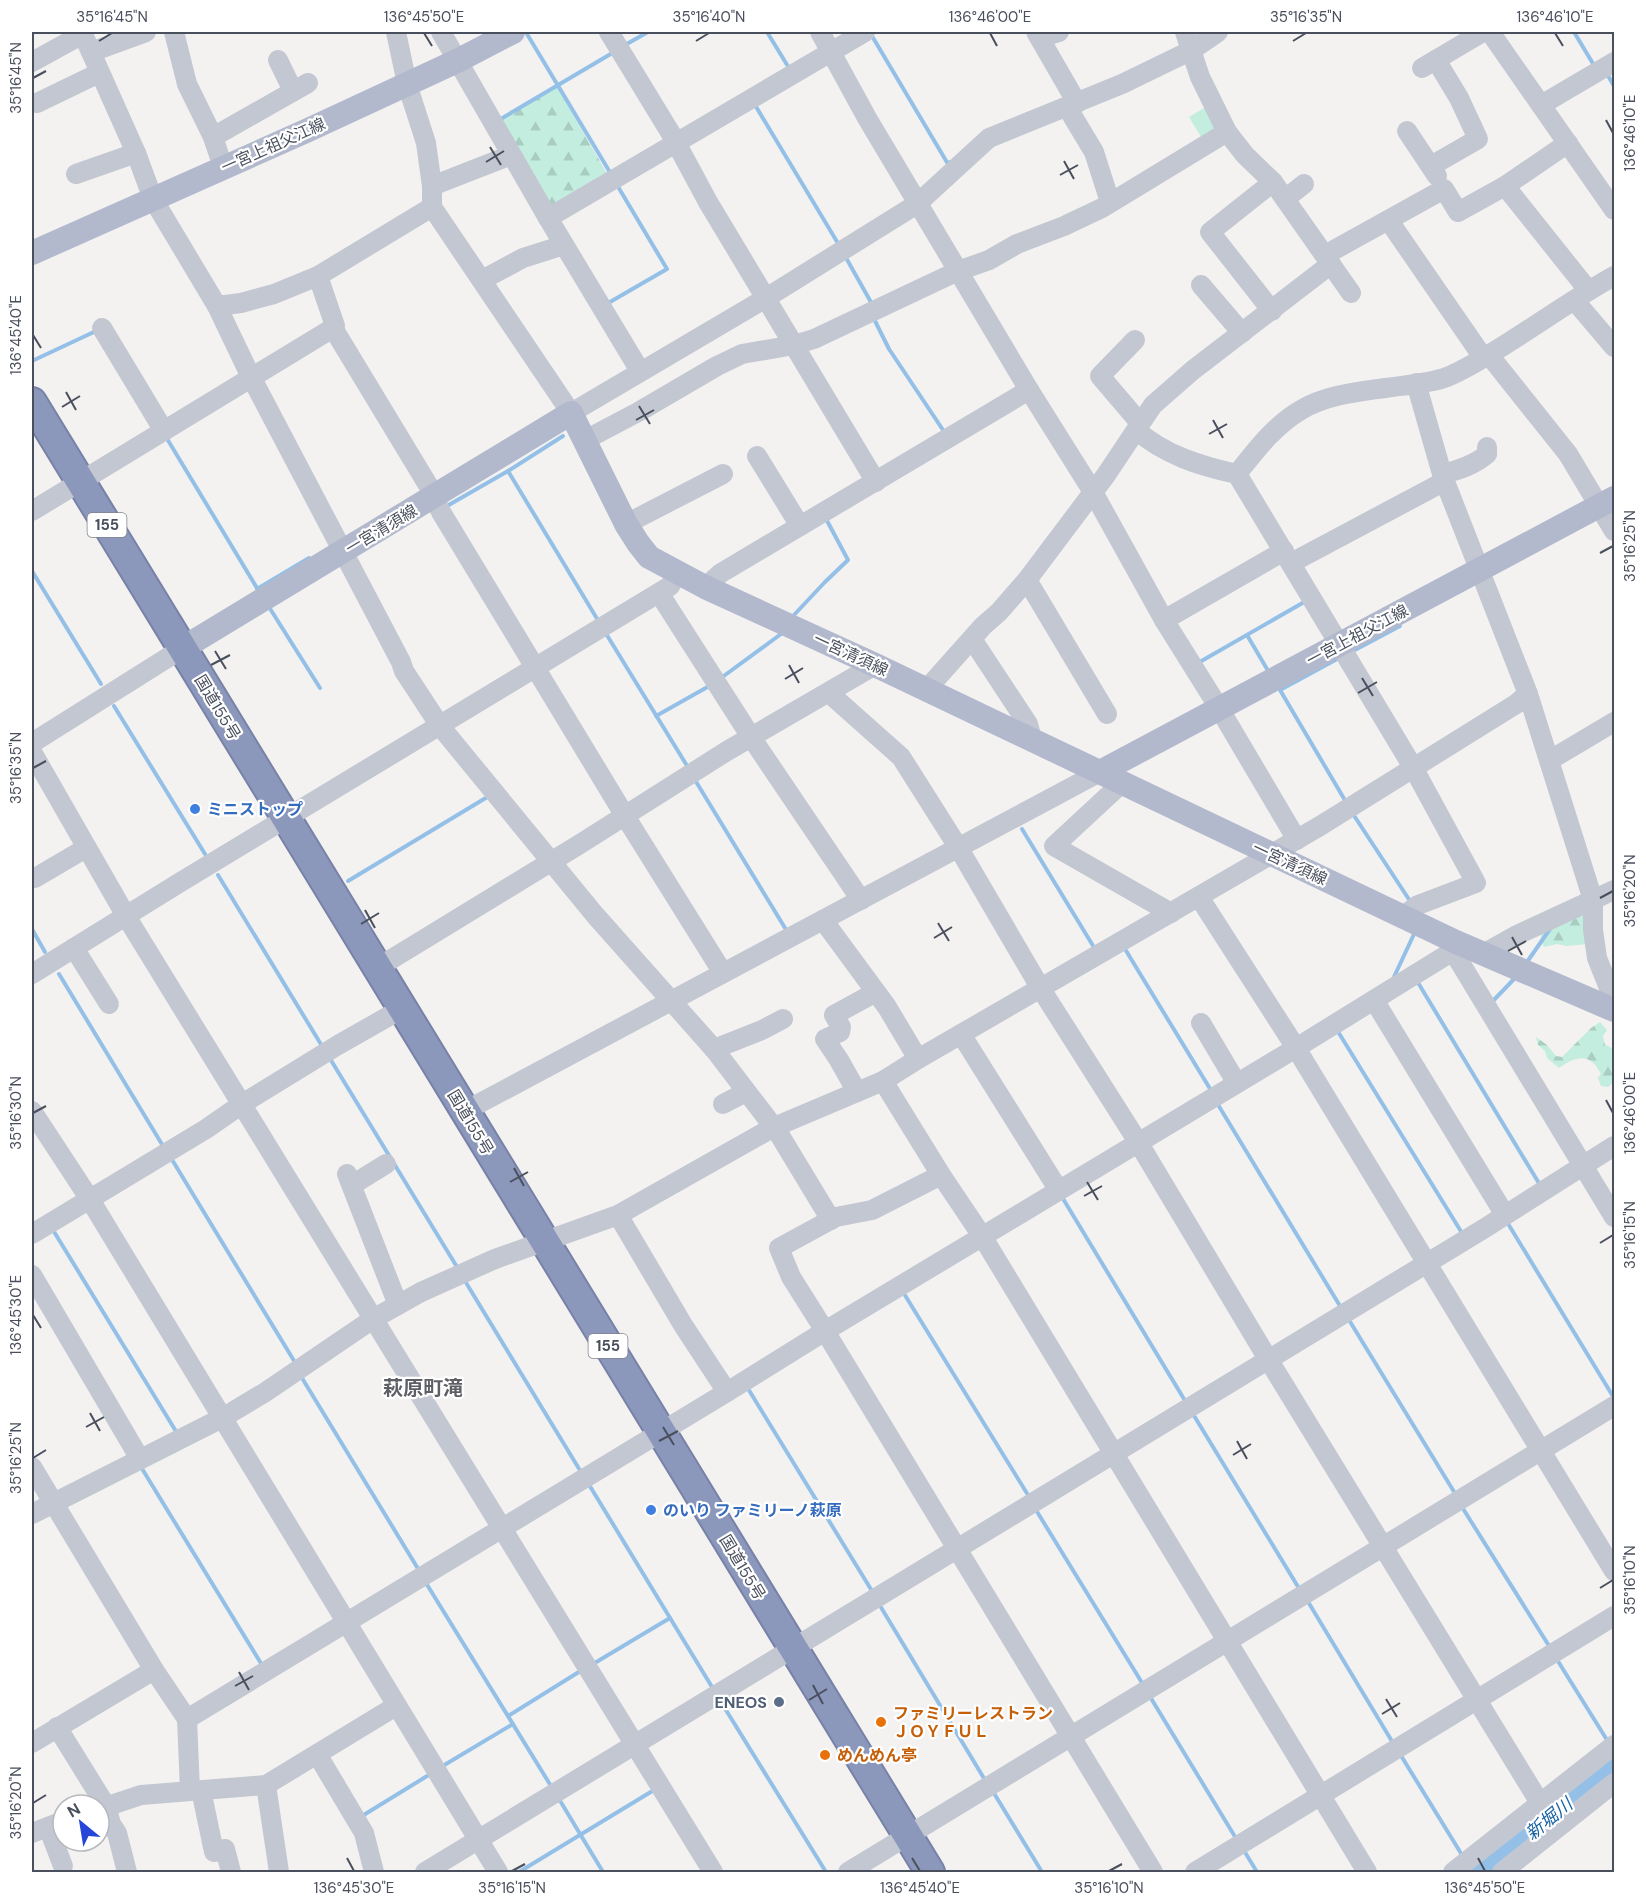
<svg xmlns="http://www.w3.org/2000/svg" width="1646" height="1904" viewBox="0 0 1646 1904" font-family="'DM Sans','Noto Sans JP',sans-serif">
  <defs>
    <pattern id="forest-firs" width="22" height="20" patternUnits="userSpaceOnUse" patternTransform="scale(1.5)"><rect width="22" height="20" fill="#c3edde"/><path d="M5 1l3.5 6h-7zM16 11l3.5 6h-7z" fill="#a9cdc1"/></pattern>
  </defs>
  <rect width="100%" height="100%" fill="#f3f2f1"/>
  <g fill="url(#forest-firs)">
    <path d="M557,87L609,177L549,207L499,121Z"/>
    <path d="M1588,911L1587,944L1566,946L1557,944L1544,947L1541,941V932Z"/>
    <path d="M1600,1022L1607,1030L1603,1036L1605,1045L1610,1047L1614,1051V1082L1608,1087L1601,1086L1598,1078L1601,1074C1591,1053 1577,1055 1559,1068L1547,1058L1545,1051L1538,1045L1536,1037L1547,1045L1556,1056L1562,1057L1591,1028Z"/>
  </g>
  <path fill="#c3edde" d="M1209,105L1219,125L1203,140L1189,117Z"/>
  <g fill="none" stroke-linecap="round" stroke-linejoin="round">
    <g stroke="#94c0e7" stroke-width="4">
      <path d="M767,32L789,68"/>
      <path d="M1574,32L1595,67"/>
      <path d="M527,34L611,174"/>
      <path d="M872,36L948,164L950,162"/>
      <path d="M625,45L648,32"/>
      <path d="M1607,74L1614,86"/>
      <path d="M755,105L839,245"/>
      <path d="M499,120L614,52"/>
      <path d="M845,256L872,304"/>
      <path d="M610,302L667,269L617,185"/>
      <path d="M873,317L889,349L945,433"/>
      <path d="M32,361L96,331"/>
      <path d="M563,436L508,471L599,622"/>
      <path d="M166,437L260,593"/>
      <path d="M446,505L447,506L508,471"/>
      <path d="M32,571L101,684"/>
      <path d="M257,589L309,558"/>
      <path d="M269,607L320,688"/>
      <path d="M794,615L825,582L848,560L825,517"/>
      <path d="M605,632L689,769"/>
      <path d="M1247,635L1267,669"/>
      <path d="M1353,651L1400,626"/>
      <path d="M1339,658L1280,690L1346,802"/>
      <path d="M1198,663L1306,601"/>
      <path d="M721,678L781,634"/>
      <path d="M114,706L205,854"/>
      <path d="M656,716L711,685"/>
      <path d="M695,780L785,928"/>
      <path d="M1353,814L1412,904"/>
      <path d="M1022,829L1095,949"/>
      <path d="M218,875L322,1046"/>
      <path d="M348,881L489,796"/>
      <path d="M32,929L45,952"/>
      <path d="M1125,949L1212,1092"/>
      <path d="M1527,962L1550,929"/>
      <path d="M59,974L163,1146"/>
      <path d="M1393,979L1415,932"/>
      <path d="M1417,981L1540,1185"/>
      <path d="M1491,1003L1515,978"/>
      <path d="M1337,1030L1462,1233"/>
      <path d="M329,1057L457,1267"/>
      <path d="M1217,1103L1340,1306"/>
      <path d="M171,1158L296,1364"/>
      <path d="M1062,1197L1184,1399"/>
      <path d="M1507,1222L1614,1398"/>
      <path d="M53,1230L177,1433"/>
      <path d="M465,1281L581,1472"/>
      <path d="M903,1292L1028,1495"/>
      <path d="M1349,1320L1456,1495"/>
      <path d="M302,1378L420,1572"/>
      <path d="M747,1387L872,1591"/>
      <path d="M1193,1414L1300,1590"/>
      <path d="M141,1467L262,1665"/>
      <path d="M588,1483L712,1687"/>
      <path d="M1462,1507L1551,1649"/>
      <path d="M1036,1510L1144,1686"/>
      <path d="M426,1583L551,1786"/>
      <path d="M1307,1600L1393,1743"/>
      <path d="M879,1604L985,1780"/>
      <path d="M1556,1658L1607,1740"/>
      <path d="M593,1664L670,1618"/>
      <path d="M1149,1695L1237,1840"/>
      <path d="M721,1702L826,1872"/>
      <path d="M508,1716L582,1670"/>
      <path d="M1400,1754L1462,1855"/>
      <path d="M441,1767L513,1724"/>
      <path d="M992,1790L1042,1872"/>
      <path d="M559,1799L603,1872"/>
      <path d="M362,1816L432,1773"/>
      <path d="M1243,1849L1257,1872"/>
      <path d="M1472,1871L1473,1872"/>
      <path d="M519,1872L654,1790"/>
    </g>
    <path stroke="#94c0e7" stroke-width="24" d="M1483,1872L1614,1766"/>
    <g stroke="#7882a7" stroke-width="32">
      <path id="highway" d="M32,402L930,1872"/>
    </g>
    <g stroke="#c3c7d1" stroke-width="20">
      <path d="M82,32L136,153L153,199L217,306L248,371L401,662L404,671L440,726L595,915L714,1049L779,1134L831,1220"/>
      <path d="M174,32L187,84L213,137L223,167"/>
      <path d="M396,32L407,84L426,143L432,186V207L571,413L766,298L917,204L989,138L1122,84L1192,50L1218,32"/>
      <path d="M441,32L548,218L640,371"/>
      <path d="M609,32L673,137L708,202L876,482"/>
      <path d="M820,32L867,118L1029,390L1093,492L1164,620L1219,708L1297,840"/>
      <path d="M1036,32L1077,103"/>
      <path d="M1185,32L1200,77L1227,132"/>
      <path d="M1490,32L1614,210"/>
      <path d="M1040,38L1059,32"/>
      <path d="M91,52L146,32"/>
      <path d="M278,60L293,91"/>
      <path d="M32,62L83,34"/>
      <path d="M1422,68L1483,32"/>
      <path d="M37,103L99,73"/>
      <path d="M1541,105L1614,62"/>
      <path d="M1067,107L1094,152L1110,202"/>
      <path d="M1407,131L1437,176"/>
      <path d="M213,137L308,83"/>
      <path d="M1431,166L1478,139L1459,98L1436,60"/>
      <path d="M76,174L136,153"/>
      <path d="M432,186L511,155"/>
      <path d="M1505,186L1588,290"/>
      <path d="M1285,199L1304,184"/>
      <path d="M548,218L865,32"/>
      <path d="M1389,221L1480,353L1489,355L1568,454L1614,531"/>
      <path d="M1325,255L1444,189L1458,212L1505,186L1568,143"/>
      <path d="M318,276L335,326L333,328L428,485L441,512L625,816L723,973"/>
      <path d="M482,280L523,258L564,245"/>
      <path d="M1201,285L1242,333"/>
      <path d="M1575,301L1614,347"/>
      <path d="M217,306L241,303L274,294L318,276L432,207"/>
      <path d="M1272,311L1210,232L1273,182"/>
      <path d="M102,328L164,431"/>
      <path d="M1135,340L1100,376L1140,423"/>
      <path d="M1416,383L1442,474L1528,694L1593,900V930L1597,958L1611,993L1609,1007"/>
      <path d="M1136,430L1153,405L1193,370L1331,264"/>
      <path d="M585,440L640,411L717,366L742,354L794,345L814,339L958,271L989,260L1017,244L1064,226L1102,208L1227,132L1245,155L1273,182L1351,293"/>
      <path d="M757,456L800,526"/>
      <path d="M1237,474C1256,450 1275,425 1301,410C1326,395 1357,392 1385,388C1405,385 1428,384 1447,377C1465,370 1487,356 1503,346C1540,323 1576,297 1614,276"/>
      <path d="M1442,474C1458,470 1475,465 1487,454V447"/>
      <path d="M32,511L333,328"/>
      <path d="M626,524L723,474"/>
      <path d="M1291,563L1445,481"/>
      <path d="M1027,580L1107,714"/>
      <path d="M705,587L721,573L1029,390"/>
      <path d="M659,593L751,737L861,900"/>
      <path d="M1164,620L1284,551"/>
      <path d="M972,639L1028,724L1032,739"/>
      <path d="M926,690L983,626L999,612L1027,580L1106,475L1136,430C1165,455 1200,466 1237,474L1414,769L1476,883L1418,905L1403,916"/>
      <path d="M829,693L901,757L958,847L1041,989L1138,1142L1268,1359L1540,1803"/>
      <path d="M32,743L183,648"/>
      <path d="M32,752L126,916L713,1872"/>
      <path d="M1550,760L1614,722"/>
      <path d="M1122,783L1054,846L1171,913"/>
      <path d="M35,878L86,848"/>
      <path d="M1199,897L1296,1048L1614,1571"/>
      <path d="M823,920L887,1007L918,1059"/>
      <path d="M1456,942L1453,951L1614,1217"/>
      <path d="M74,948L109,1004"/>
      <path d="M1485,953L1517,935L1614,890"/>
      <path d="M377,968L580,844L727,751L875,665"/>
      <path d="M32,974L179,883L670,586L677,573"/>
      <path d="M1374,1000L1505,1215"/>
      <path d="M1201,1023L1236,1082"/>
      <path d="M961,1034L1058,1189"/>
      <path d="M714,1049L762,1030L783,1019"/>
      <path d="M883,1081L941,1175L982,1236L1367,1872"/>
      <path d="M857,1092L839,1060L825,1039L840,1032L841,1027L834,1015L876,992"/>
      <path d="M723,1104L746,1092"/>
      <path d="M32,1111L89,1198L498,1872"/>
      <path d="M465,1111L1100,772"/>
      <path d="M347,1174L398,1305"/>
      <path d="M941,1175L872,1210L836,1217L779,1248L791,1277L825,1331L1153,1872"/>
      <path d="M352,1185L386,1164"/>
      <path d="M618,1215L683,1325L727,1392"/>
      <path d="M32,1234L206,1129L242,1104L338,1045L403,1008"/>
      <path d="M32,1275L140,1459"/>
      <path d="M32,1467L154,1670L187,1719L190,1790"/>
      <path d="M32,1514L222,1418L264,1393L373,1319L421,1292L495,1259L618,1215L772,1128L883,1081L918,1059L1320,826L1516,704L1528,694"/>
      <path d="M187,1719L727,1392L825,1331L1296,1048L1453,951"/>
      <path d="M57,1727L106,1806L111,1824L117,1833L127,1872"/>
      <path d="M32,1743L154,1670"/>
      <path d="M317,1754L364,1833L374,1872"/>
      <path d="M266,1785L279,1872"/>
      <path d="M201,1790L214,1852L225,1849L231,1872"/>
      <path d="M99,1809L141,1795L266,1785L396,1706"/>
      <path d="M48,1827L63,1866"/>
      <path d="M32,1833L63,1821"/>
      <path d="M425,1872L1485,1228L1614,1146"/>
      <path d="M848,1872L1614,1406"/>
      <path d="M1195,1872L1614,1616"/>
      <path d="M1453,1872L1614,1745"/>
      <path d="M1502,1872L1614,1783"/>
    </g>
    <g stroke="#b3b9cd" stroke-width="24">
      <path d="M32,253L306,131L457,61L513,32"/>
      <path d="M183,648L571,413L626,524L638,543L649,557L705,587L875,665L1456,942L1614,1010"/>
      <path d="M1100,772L1614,498"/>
    </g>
    <use href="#highway" stroke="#8c97bc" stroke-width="28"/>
  </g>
  <path fill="none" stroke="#4a4f5d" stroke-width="2" d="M424,33L432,46M990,33L997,46M1555,33L1563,46M99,41L112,33M696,41L709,33M1293,41L1306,33M33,78L46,71M1606,120L1613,133M490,147L501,165M1064,161L1074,179M486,162L504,151M1060,175L1078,165M33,335L41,348M66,392L76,410M639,406L650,424M62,407L80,396M636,420L654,410M1213,420L1223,438M1209,434L1227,424M1600,553L1613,546M215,651L226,669M211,665L230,655M789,665L799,683M1362,678L1373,696M785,679L803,668M1358,693L1377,682M33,768L46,761M1600,898L1613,891M365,910L375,928M938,923L949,941M361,924L379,913M1512,937L1522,955M934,938L952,927M1508,951L1526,941M1606,1100L1613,1113M33,1113L46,1106M514,1168L524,1186M510,1182L528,1172M1087,1182L1098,1200M1084,1196L1102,1186M1600,1243L1613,1235M33,1315L41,1328M90,1413L100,1431M86,1427L104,1417M663,1427L674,1445M659,1441L678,1431M1237,1441L1247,1459M1233,1455L1251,1444M33,1458L46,1450M1600,1588L1613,1580M239,1672L249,1690M813,1685L823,1704M235,1686L253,1676M1386,1699L1397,1717M809,1700L827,1689M1382,1714L1400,1703M33,1803L46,1795M347,1858L354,1871M912,1858L920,1871M1478,1858L1485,1871M512,1871L525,1864M1109,1871L1122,1864"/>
  <g fill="#3f7fe0" stroke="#fff" stroke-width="2">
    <circle cx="195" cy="809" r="6"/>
    <circle cx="651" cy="1510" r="6"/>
  </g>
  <circle fill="#5c6f8a" stroke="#fff" stroke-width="2" cx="779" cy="1702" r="6"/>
  <g fill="#e8710a" stroke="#fff" stroke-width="2">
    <circle cx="881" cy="1722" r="6"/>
    <circle cx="825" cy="1755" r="6"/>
  </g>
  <g text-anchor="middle" stroke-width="4.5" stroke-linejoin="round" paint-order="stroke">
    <g fill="#fff" stroke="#80848e" stroke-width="1.5">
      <rect x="87.5" y="513" width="39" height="24" rx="4.5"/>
      <rect x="588.5" y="1334" width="39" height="24" rx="4.5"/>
    </g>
    <g font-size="15" font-weight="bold" fill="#4a4f5d">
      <text x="107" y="530">155</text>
      <text x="608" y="1351">155</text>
    </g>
    <g font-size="16" fill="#4a4f5d" stroke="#fff">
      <text transform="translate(273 145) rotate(-24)" y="6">一宮上祖父江線</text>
      <text transform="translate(381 529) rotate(-31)" y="6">一宮清須線</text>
      <text transform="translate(1357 635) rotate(-28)" y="6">一宮上祖父江線</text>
      <text transform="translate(851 654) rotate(25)" y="6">一宮清須線</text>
      <text transform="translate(218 707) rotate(59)" y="6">国道155号</text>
      <text transform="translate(1290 863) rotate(25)" y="6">一宮清須線</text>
      <text transform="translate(471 1122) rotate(59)" y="6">国道155号</text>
      <text transform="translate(743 1567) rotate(59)" y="6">国道155号</text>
    </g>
    <g font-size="16" font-weight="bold" fill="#366cbe" stroke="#fff" text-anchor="start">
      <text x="207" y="815">ミニストップ</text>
      <text x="663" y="1516">のいり ファミリーノ萩原</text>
    </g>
    <g font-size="16" font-weight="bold" fill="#4e5e75" stroke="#fff" text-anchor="end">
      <text x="767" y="1708">ENEOS</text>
    </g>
    <g font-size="16" font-weight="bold" fill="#c56008" stroke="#fff" text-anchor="start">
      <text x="893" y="1719">ファミリーレストラン<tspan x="893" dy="18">ＪＯＹＦＵＬ</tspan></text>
      <text x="837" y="1761">めんめん亭</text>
    </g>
    <g font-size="18" font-style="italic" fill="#1762a3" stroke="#fff">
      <text transform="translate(1549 1819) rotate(-39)" y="6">新堀川</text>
    </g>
    <g font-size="20" font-weight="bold" fill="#5e5f65" stroke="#fff">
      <text x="423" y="1395">萩原町滝</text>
    </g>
  </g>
  <rect width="1646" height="1904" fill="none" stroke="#ffffff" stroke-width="66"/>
  <g transform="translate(81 1823) rotate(330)"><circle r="28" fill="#ffffff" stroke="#b7b9be" stroke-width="1.5"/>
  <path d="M0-4.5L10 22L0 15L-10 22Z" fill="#2646d8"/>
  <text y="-9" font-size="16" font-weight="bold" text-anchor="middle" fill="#4a4f5d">N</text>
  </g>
  <rect x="33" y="33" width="1580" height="1838" fill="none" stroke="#4a4f5d" stroke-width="2"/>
  <g font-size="15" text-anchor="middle" fill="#4a4f5d">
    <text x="112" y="22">35°16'45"N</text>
    <text x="424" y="22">136°45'50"E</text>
    <text x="709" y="22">35°16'40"N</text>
    <text x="990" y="22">136°46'00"E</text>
    <text x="1306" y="22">35°16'35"N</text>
    <text x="1555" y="22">136°46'10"E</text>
    <text transform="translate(16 78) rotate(-90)" y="5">35°16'45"N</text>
    <text transform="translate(1630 133) rotate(-90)" y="5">136°46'10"E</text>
    <text transform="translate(16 335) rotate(-90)" y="5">136°45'40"E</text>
    <text transform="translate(1630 546) rotate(-90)" y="5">35°16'25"N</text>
    <text transform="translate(16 768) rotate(-90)" y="5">35°16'35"N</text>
    <text transform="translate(1630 891) rotate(-90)" y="5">35°16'20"N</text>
    <text transform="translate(1630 1113) rotate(-90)" y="5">136°46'00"E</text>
    <text transform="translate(16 1113) rotate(-90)" y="5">35°16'30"N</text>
    <text transform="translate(1630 1235) rotate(-90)" y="5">35°16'15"N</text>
    <text transform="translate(16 1315) rotate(-90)" y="5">136°45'30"E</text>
    <text transform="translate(16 1458) rotate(-90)" y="5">35°16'25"N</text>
    <text transform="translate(1630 1580) rotate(-90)" y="5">35°16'10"N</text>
    <text transform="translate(16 1803) rotate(-90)" y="5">35°16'20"N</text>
    <text x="354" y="1893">136°45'30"E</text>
    <text x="512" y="1893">35°16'15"N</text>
    <text x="920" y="1893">136°45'40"E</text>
    <text x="1109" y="1893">35°16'10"N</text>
    <text x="1485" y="1893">136°45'50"E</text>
  </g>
</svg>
